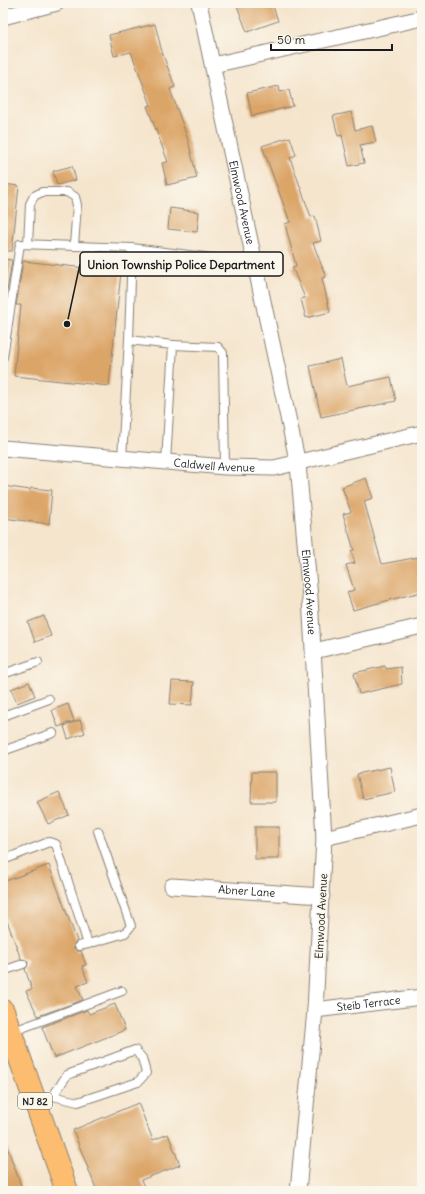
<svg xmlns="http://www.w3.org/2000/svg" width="425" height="1194" viewBox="0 0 425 1194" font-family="Delius,sans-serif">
  <rect width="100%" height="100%" fill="#fbf7ec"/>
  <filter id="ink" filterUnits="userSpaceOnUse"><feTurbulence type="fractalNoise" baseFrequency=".025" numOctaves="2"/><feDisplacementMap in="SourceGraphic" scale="8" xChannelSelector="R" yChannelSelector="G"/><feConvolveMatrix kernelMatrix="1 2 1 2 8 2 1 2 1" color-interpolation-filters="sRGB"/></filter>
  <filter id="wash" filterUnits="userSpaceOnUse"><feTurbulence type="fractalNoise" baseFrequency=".012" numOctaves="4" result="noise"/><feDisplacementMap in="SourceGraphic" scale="16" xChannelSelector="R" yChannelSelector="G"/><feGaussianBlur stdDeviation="0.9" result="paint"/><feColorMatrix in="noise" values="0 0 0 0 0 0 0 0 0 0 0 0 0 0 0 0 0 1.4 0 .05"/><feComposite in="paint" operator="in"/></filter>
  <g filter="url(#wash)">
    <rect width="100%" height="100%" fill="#f5e5cd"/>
    <g id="blocks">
      <g fill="#dca568">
        <path d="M236,3H272L278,21L247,32Z"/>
        <path d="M155,24L162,52L175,87L170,89L188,140L197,178L167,185L162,163L168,162L147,106L151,105L131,52L114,56L109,35Z"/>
        <path d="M279,86L280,92L289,90L293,106L252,116L247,93Z"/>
        <path d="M351,112L355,130L372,126L376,142L360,145L364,163L349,166L342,135L338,136L333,116Z"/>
        <path d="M290,137L296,155L290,158L311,217L315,216L321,241L313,243L326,277L322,278L330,312L306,318L301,299L305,298L292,267L296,266L285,224L290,222L262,146Z"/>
        <path d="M72,166L76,180L57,185L53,171Z"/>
        <path d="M3,184L19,186L12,251H3Z"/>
        <path d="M170,208L199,212L197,232L168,229Z"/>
        <path d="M3,259L12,260L5,303H3Z"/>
        <path d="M23,261L121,272L109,386L14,376L21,305H16Z"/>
        <path d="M341,359L347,386L391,377L396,401L321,417L310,366Z"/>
        <path d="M366,478L373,498L364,501L382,564L419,557L422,570V592L397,598L353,610L347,592L354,590L346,565L355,563L351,551L354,550L343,514L351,512L342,487Z"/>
        <path d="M3,486L30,490L31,488L52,490L49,524L3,518Z"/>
        <path d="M44,616L51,636L35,642L28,622Z"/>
        <path d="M385,666L386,669L401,667L402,684L359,694L354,673Z"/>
        <path d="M172,681L194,682L192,705L170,704Z"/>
        <path d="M29,682L35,696L17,703L11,689Z"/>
        <path d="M68,704L74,721L58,727L52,710Z"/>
        <path d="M80,720L85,733L68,739L64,726Z"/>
        <path d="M390,767L395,792L363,799L357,774Z"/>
        <path d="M252,772H276V802H251Z"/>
        <path d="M59,792L69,815L48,824L37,802Z"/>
        <rect x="255" y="827" width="24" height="32"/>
        <path d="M49,865L77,941L74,944V948L77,951H81L86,965L82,966L88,982L77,986L83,1000L38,1016L26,991L32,989L25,969L27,967L28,963L26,960L21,959L3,910V882Z"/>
        <path d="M115,1004L125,1030L54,1058L42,1027L87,1010L89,1014Z"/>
        <path d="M138,1103L153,1140L168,1134L180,1165L141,1180L146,1191H97L73,1130Z"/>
        <path d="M3,1141H5L23,1191H3Z"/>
      </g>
    </g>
  </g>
  <g filter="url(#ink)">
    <use href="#blocks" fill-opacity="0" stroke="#888074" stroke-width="1"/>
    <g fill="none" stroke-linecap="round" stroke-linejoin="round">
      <g stroke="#888074" stroke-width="10">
        <g id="service">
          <path d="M28,244L30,204L34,196L42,192H67L75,197L77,205L74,246"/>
          <path d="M129,340L173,345"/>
          <path d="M3,357L20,244L132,248L254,263"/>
          <path d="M122,458L129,340L132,248"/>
          <path d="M166,462L173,345L218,347L223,353L225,467"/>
          <path d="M3,674L38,662"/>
          <path d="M3,716L49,699"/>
          <path d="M3,751L53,733"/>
          <path d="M3,860L49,842L56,844L88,944L125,933L131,926L98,831"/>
          <path d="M79,946L88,944"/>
          <path d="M3,971L23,964"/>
          <path d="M11,1032L122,991"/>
          <path d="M36,1102L53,1096L78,1102L138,1082L146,1073L142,1058L135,1050L67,1075L53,1096"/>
        </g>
      </g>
      <g stroke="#888074" stroke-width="17">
        <g id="minor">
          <path id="s1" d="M199,3L298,464L310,598L324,838L315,1010L298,1191"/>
          <path d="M3,17L57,3"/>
          <path d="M213,65L422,18"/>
          <path id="s2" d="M3,448L225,467L274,468L422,433"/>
          <path d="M314,651L422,626"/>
          <path d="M324,838L422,815"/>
          <path id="s3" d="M172,886L322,896"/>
          <path id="s4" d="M315,1010L422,997"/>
        </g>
      </g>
      <g stroke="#888074" stroke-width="24">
        <path id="primary" d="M3,1011L67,1191"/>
      </g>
      <use href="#service" stroke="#fff" stroke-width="8"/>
      <use href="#minor" stroke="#fff" stroke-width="15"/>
      <use href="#primary" stroke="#fcbd6f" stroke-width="22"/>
    </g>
  </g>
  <g text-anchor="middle" stroke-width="3.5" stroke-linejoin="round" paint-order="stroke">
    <rect fill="#fbf7ec" stroke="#5f5e5a" stroke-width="1" x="18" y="1093" width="34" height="16" rx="3"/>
    <g font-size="10" font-weight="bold" fill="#1c1c1c">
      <text x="35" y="1105">NJ 82</text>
    </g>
    <g font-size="11" fill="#1c1c1c" stroke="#fbf7ec">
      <text dy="4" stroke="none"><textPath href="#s1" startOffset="204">Elmwood Avenue</textPath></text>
      <text dy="4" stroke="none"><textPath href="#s2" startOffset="212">Caldwell Avenue</textPath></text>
      <text dy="4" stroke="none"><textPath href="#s1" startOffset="600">Elmwood Avenue</textPath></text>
      <text dy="4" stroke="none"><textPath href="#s3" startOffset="75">Abner Lane</textPath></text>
      <text transform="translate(321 916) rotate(-87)" y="4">Elmwood Avenue</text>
      <text dy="4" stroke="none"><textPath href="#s4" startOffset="54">Steib Terrace</textPath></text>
    </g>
  </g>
  <path fill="none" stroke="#1c1c1c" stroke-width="1.5" d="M67 324L80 264"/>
  <circle fill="#1c1c1c" stroke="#fbf7ec" stroke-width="1.5" cx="67" cy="324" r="4"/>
  <rect fill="#fbf7ec" stroke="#1c1c1c" stroke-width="1.5" x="80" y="252" width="203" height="24" rx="4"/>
  <g font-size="12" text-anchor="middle" font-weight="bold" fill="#1c1c1c">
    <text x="181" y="269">Union Township Police Department</text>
  </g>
  <rect width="425" height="1194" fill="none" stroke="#fbf7ec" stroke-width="16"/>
  <path d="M271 44v6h121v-6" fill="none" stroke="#1c1c1c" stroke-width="2"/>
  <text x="277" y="44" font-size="12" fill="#1c1c1c" stroke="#fbf7ec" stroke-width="3" paint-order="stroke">50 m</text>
</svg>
